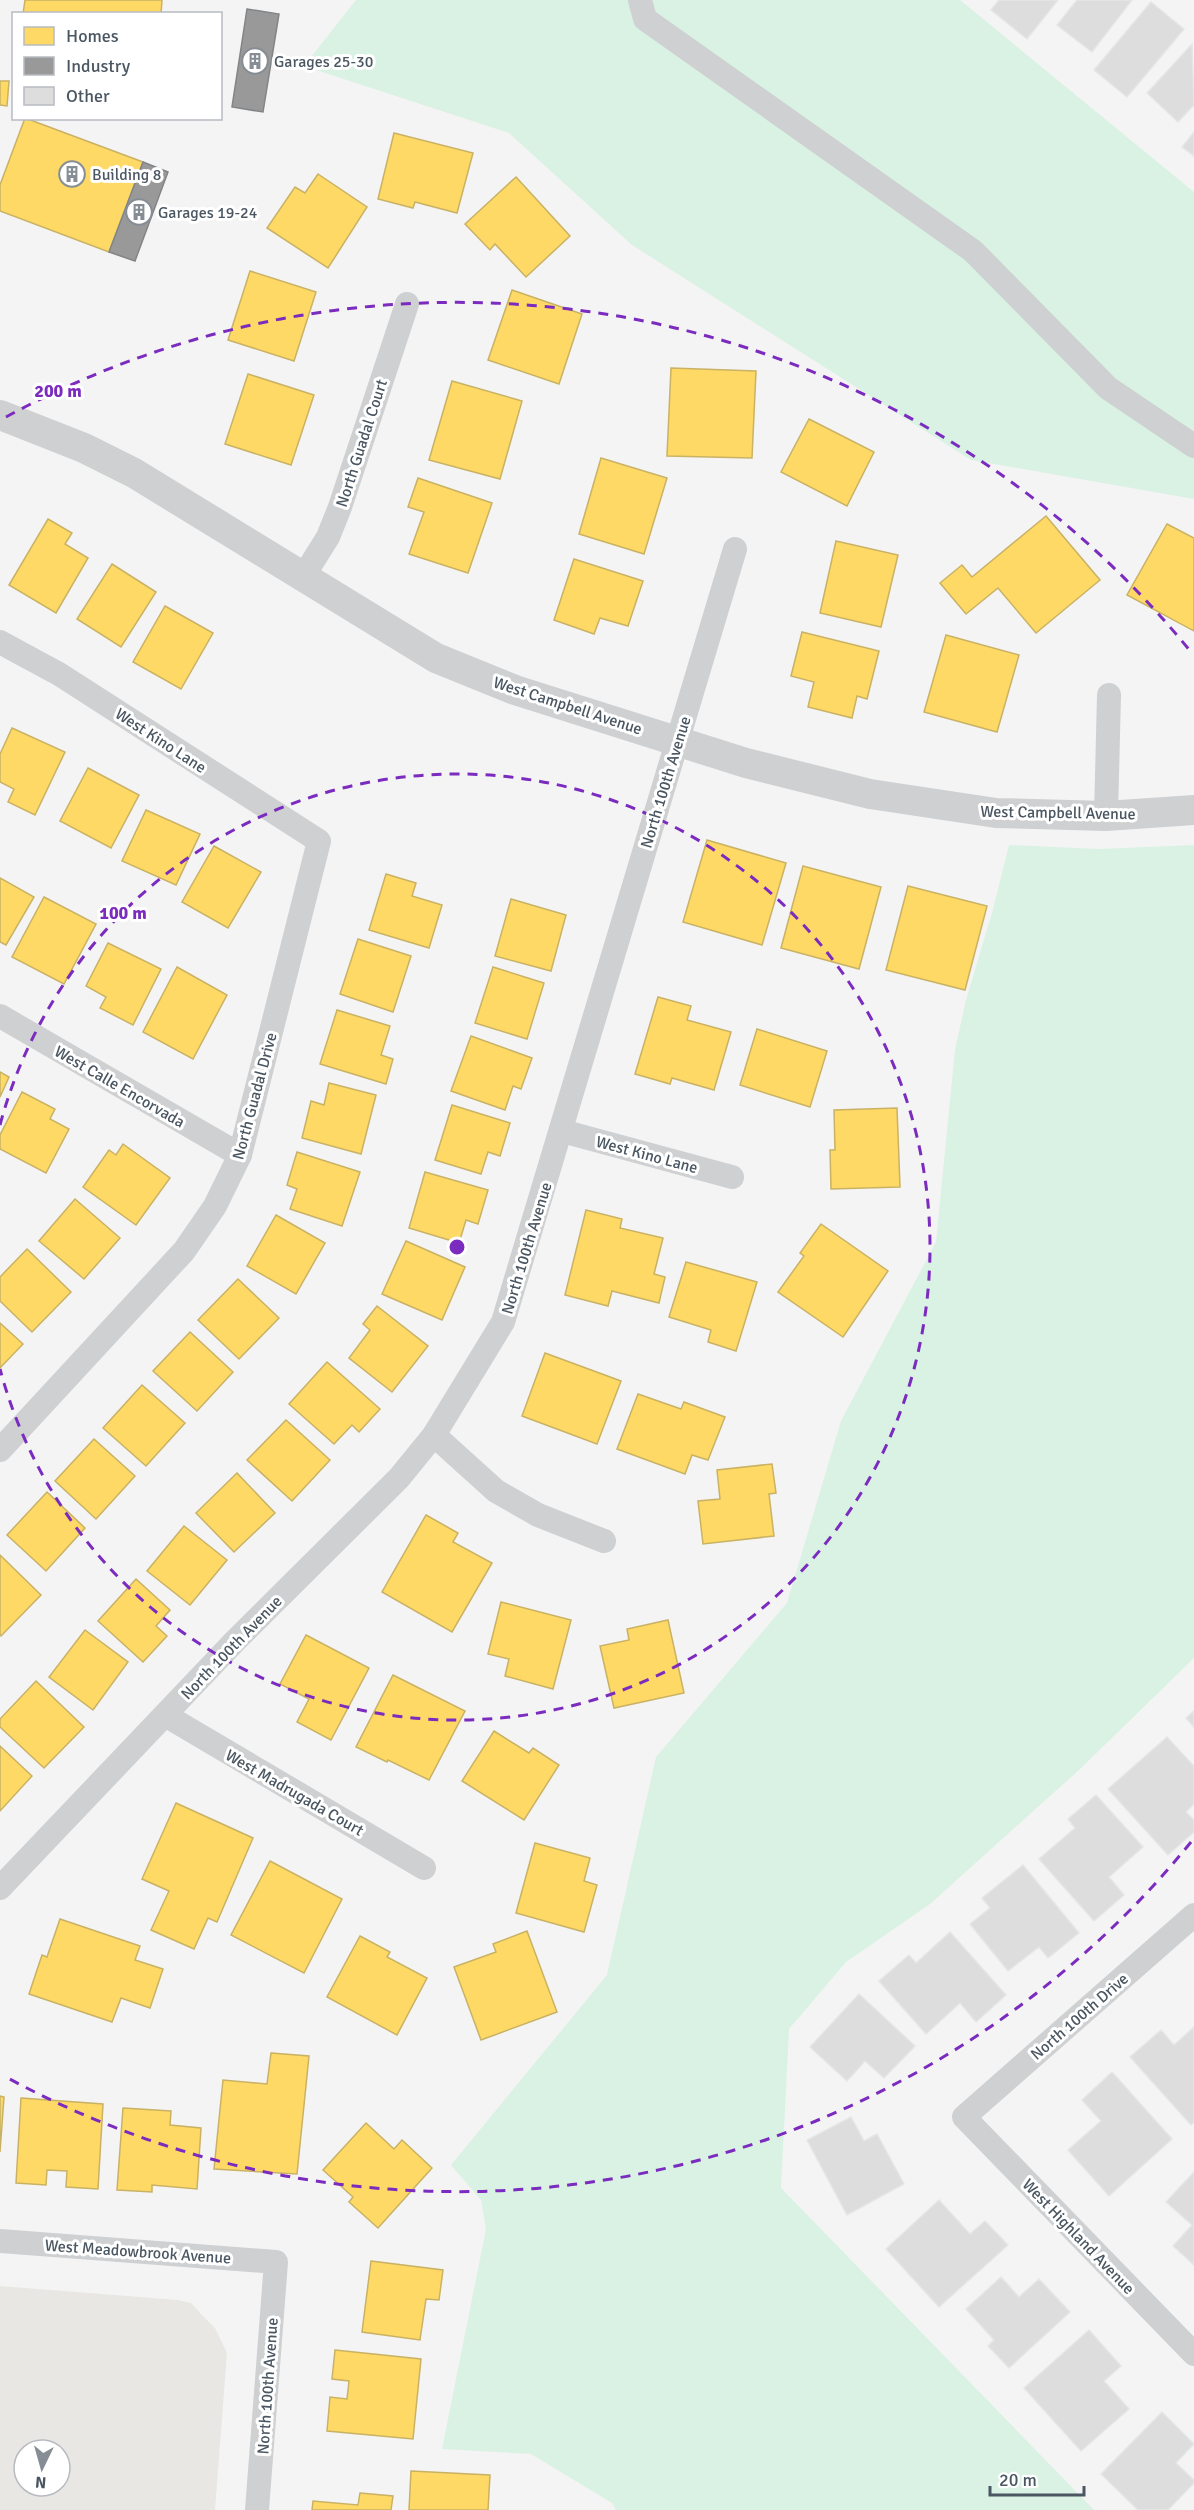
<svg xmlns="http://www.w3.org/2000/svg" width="1194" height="2510" viewBox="0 0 1194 2510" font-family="Signika,sans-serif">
  <rect width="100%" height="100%" fill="#f4f4f4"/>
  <path fill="#e8e7e3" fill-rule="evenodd" d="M0,2286L178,2300L191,2303L199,2312L215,2328L227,2353L215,2510H0ZM24,2450H60V2486H24Z"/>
  <g fill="#d9f2e3">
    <path d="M356,0H960L1194,192V499L971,460L632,245L509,133L304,66Z"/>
    <path d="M1009,845L1099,849L1194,845V1658L1080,1769L930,1904L846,1962L789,2029L781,2188L1094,2510H616L612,2503L531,2454L442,2449L486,2229L481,2200L451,2165L607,1975L656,1757L787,1603L841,1421L936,1242L955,1050L966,1000L992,913Z"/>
  </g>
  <g fill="#ffd966" stroke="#c9b264" stroke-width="1.5">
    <path d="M25,0H162L161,14H23Z"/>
    <path d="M0,81H9L7,106L0,105Z"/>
    <path d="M25,118L143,162L109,252L0,211V185Z"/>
    <path d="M394,133L473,153L457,213L415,202L413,208L378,199Z"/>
    <path d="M318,174L367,207L328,268L267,228L295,187L305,193Z"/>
    <path d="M516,177L570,236L526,277L495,244L490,250L465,224Z"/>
    <path d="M250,271L316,292L294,361L228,340Z"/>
    <path d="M512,290L582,314L559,384L488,360Z"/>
    <path d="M671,368L756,371L752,458L667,456Z"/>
    <path d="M248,374L314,395L291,465L225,444Z"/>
    <path d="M452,381L522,401L500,479L429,460Z"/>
    <path d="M809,419L874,452L847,506L781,472Z"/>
    <path d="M601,458L667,478L644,554L579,534Z"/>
    <path d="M418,478L492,503L468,573L409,554L424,512L408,507Z"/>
    <path d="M1046,516L1100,580L1036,633L998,588L966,614L940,583L962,565L972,577Z"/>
    <path d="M48,519L72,533L65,544L88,558L56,613L9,585Z"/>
    <path d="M1167,524L1194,538V631L1127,595Z"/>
    <path d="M836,541L898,555L881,627L820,613Z"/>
    <path d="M574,559L643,581L628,626L600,618L594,634L554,620Z"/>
    <path d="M112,564L156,592L121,647L77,619Z"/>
    <path d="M165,606L213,633L181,689L133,662Z"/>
    <path d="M802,632L879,651L867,699L857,696L852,718L808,707L814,682L791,676Z"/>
    <path d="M946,635L1019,655L997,732L924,712Z"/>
    <path d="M12,728L65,752L35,815L8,802L14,789L0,782V754Z"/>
    <path d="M88,768L139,795L111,848L60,821Z"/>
    <path d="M146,810L200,834L176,885L122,861Z"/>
    <path d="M707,840L786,863L762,945L683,922Z"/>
    <path d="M214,846L261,872L228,928L182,902Z"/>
    <path d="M803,866L881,887L859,969L781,948Z"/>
    <path d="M386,874L416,883L412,896L442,905L429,948L369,930Z"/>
    <path d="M0,878L34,897L6,945L0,942Z"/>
    <path d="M908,886L987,906L965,990L886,970Z"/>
    <path d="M44,897L96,924L64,984L12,957Z"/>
    <path d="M511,899L566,915L551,971L495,956Z"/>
    <path d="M358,939L411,956L393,1012L340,994Z"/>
    <path d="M108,943L161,969L133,1025L100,1008L106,997L86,986Z"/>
    <path d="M177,967L227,995L193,1059L143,1032Z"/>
    <path d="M493,967L544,983L527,1039L475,1023Z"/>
    <path d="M658,997L691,1006L687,1020L731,1032L714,1090L672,1078L670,1084L635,1074Z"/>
    <path d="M337,1010L390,1026L381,1055L393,1059L386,1084L320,1064Z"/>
    <path d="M757,1029L827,1051L810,1107L740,1085Z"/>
    <path d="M471,1036L532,1058L521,1089L513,1086L505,1110L451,1091Z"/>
    <path d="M0,1072L9,1077L0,1097Z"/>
    <path d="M329,1083L376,1095L361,1154L302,1138L311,1101L324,1105Z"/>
    <path d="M22,1092L55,1109L50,1119L69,1129L46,1173L0,1149V1135Z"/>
    <path d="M452,1105L510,1123L500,1156L488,1152L481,1174L435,1160Z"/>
    <path d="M897,1108L900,1187L831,1189L830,1150H835L834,1110Z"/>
    <path d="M123,1144L170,1178L136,1225L83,1187L109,1150L116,1155Z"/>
    <path d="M297,1152L360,1172L342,1226L290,1209L297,1189L287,1185Z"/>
    <path d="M425,1172L488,1190L478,1224L466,1220L459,1243L409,1228Z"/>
    <path d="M75,1199L120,1238L84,1279L39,1241Z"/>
    <path d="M586,1210L622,1219L620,1228L663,1238L654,1274L665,1277L659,1303L612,1291L608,1306L565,1295Z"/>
    <path d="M276,1215L325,1243L296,1294L247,1266Z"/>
    <path d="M821,1224L888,1271L843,1337L778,1292L804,1256L800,1253Z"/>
    <path d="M406,1241L465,1267L442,1320L382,1294Z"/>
    <path d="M27,1249L71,1292L32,1332L0,1301V1277Z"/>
    <path d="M686,1262L757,1282L736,1351L708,1342L711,1330L669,1317Z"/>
    <path d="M238,1279L279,1318L239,1359L198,1320Z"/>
    <path d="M377,1306L428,1346L392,1392L349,1358L370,1330L363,1324Z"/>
    <path d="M0,1323L23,1344L0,1368Z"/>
    <path d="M190,1332L233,1372L197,1411L153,1371Z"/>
    <path d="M545,1353L621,1381L597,1444L522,1416Z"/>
    <path d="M327,1362L380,1409L359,1432L352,1425L334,1444L289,1404Z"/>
    <path d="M142,1385L185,1423L146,1466L103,1428Z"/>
    <path d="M638,1394L681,1409L684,1402L725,1417L708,1460L692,1455L685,1474L617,1449Z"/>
    <path d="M286,1420L330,1460L292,1501L247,1460Z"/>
    <path d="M94,1439L135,1476L96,1519L55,1481Z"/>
    <path d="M772,1464L776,1493L769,1494L774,1536L703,1544L698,1501L720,1499L717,1470Z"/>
    <path d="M237,1473L275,1513L234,1552L196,1513Z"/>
    <path d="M47,1492L85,1528L46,1571L7,1535Z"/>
    <path d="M426,1515L458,1533L453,1542L492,1563L452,1632L382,1592Z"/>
    <path d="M184,1526L227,1560L190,1605L147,1571Z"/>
    <path d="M0,1555L41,1595L1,1636L0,1635Z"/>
    <path d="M136,1579L170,1610L156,1626L167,1636L143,1662L98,1621Z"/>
    <path d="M501,1602L571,1620L553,1689L505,1676L509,1659L488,1654Z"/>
    <path d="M668,1620L684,1693L614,1708L600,1646L629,1640L627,1629Z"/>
    <path d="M85,1630L128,1662L93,1710L49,1677Z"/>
    <path d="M306,1635L369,1668L331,1740L297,1722L309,1699L280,1684Z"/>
    <path d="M393,1675L465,1711L429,1780L388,1760L387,1762L356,1747Z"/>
    <path d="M36,1681L84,1727L44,1768L0,1727V1719Z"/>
    <path d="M494,1731L529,1753L533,1748L559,1765L524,1820L462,1781Z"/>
    <path d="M0,1746L32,1776L0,1811Z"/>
    <path d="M176,1803L253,1838L217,1922L208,1918L194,1949L151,1930L169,1891L142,1879Z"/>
    <path d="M535,1843L590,1858L584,1881L597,1885L584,1932L516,1913Z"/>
    <path d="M270,1861L342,1899L304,1973L231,1935Z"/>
    <path d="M60,1919L140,1946L135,1960L163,1969L150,2008L121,1998L112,2022L29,1994L42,1955L47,1957Z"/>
    <path d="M527,1931L557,2012L481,2040L454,1967L496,1952L493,1944Z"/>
    <path d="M360,1936L390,1952L387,1957L427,1978L397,2035L327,1997Z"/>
    <path d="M271,2053L309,2056L297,2174L214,2169L223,2080L267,2084Z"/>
    <path d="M0,2096L4,2097L0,2152Z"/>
    <path d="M21,2098L103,2104L98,2189L66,2187L67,2171L47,2170L46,2185L16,2183Z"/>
    <path d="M123,2108L171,2111L170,2125L201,2128L197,2189L152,2185V2192L117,2190Z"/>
    <path d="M366,2123L394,2149L402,2140L432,2168L378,2228L349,2202L353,2197L323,2170Z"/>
    <path d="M371,2261L443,2270L439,2300L426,2299L420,2340L362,2332Z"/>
    <path d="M335,2350L421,2359L413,2439L327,2431L330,2397L347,2399L349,2381L332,2379Z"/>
    <path d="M411,2471L490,2475L488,2510H409Z"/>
    <path d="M360,2493L393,2496L391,2510H312L313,2501L358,2505Z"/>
  </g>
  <g fill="#999" stroke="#818588" stroke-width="1.5">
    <path d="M247,9L279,14L263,112L232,107Z"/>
    <path d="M143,162L168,172L135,261L109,252Z"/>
  </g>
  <g fill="#ddddde" stroke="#e5e6e7" stroke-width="1.5">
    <path d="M999,0H1058L1027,39L991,10Z"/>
    <path d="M1077,0H1132L1092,52L1057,25Z"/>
    <path d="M1151,2L1184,29L1127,97L1094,70Z"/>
    <path d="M1192,44L1194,105L1178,122L1147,93Z"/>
    <path d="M1194,132V156L1182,147Z"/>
    <path d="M1194,1711V1727L1186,1718Z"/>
    <path d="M1167,1737L1194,1766V1804L1186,1812L1194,1820V1832L1168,1855L1108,1789Z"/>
    <path d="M1096,1795L1143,1847L1109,1877L1124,1895L1094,1921L1039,1859L1075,1828L1068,1819Z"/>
    <path d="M1023,1865L1079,1933L1048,1958L1039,1947L1008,1971L970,1924L990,1908L982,1898Z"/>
    <path d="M950,1932L1006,1995L976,2022L960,2003L926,2034L879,1981L909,1955L916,1963Z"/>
    <path d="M859,1994L915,2046L884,2078L865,2061L847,2081L810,2047Z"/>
    <path d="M1194,2027V2122L1191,2125L1130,2057L1161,2030L1174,2045Z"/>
    <path d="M1112,2072L1172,2139L1109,2196L1068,2150L1101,2121L1082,2100Z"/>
    <path d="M851,2117L864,2141L877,2134L904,2184L847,2215L807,2140Z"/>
    <path d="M1194,2172V2265L1173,2246L1192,2225L1166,2202Z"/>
    <path d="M939,2200L970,2234L985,2221L1008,2245L939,2307L886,2249Z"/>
    <path d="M1001,2277L1019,2297L1039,2279L1070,2312L1009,2368L988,2346L994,2340L966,2309Z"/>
    <path d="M1089,2330L1121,2366L1104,2381L1129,2409L1081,2451L1024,2388Z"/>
    <path d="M1162,2412L1194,2444L1176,2463L1194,2480V2483L1168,2510H1138L1101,2474Z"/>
  </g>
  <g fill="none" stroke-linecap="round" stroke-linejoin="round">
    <g stroke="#ced0d2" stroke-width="24">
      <path d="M640,0L645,19L973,251L1108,388L1194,446"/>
      <path d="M303,577L328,537L340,507L407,304"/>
      <path d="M0,642L59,674L319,841L240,1155L215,1206L184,1251L0,1450"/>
      <path d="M1106,816L1109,695"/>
      <path d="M0,1016L240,1155"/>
      <path d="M562,1131L732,1177"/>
      <path d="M434,1435L496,1491L538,1515L604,1541"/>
      <path d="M165,1715L424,1868"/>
      <path d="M0,1888L235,1641L399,1478L434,1435L503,1322L735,549"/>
      <path d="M1194,1915L964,2117L1194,2354"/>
      <path d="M0,2241L276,2262L257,2510"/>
    </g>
    <path stroke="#ced0d2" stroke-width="30" d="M0,415L84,448L134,473L436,658L515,690L746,763L870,794L996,813L1106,816L1194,810"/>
  </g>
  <g fill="none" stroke="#7b2cbf" stroke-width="3" stroke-dasharray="10 8">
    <path d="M0 1125A473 473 0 1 1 0 1369"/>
    <path d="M1191 1842A945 945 0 0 1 6 2077M6 417A945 945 0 0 1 1191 652"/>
  </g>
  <defs>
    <g id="building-ring" transform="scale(1.35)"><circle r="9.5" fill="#fff" stroke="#868d94" stroke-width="1.5"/><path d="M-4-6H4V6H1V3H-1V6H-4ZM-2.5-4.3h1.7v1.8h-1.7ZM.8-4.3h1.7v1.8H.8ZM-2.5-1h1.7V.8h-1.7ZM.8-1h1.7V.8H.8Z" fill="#868d94"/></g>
  </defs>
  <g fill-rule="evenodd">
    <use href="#building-ring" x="255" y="61"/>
    <use href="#building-ring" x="72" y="174"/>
    <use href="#building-ring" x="139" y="212"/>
  </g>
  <g text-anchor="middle" stroke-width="6" stroke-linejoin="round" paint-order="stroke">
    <g font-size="16" fill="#4a5661" stroke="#fff" text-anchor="start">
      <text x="274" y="67">Garages 25-30</text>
      <text x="92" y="180">Building 8</text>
      <text x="158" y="218">Garages 19-24</text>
    </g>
    <g font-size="16" fill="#4a5661" stroke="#fff">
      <text transform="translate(361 443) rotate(-72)" y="6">North Guadal Court</text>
      <text transform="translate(568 705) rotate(18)" y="6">West Campbell Avenue</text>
      <text transform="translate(161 740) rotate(33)" y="6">West Kino Lane</text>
      <text transform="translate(665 782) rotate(-73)" y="6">North 100th Avenue</text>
      <text transform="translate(1058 812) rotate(1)" y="6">West Campbell Avenue</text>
      <text transform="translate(120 1086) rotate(30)" y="6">West Calle Encorvada</text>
      <text transform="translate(254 1096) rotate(-75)" y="6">North Guadal Drive</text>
      <text transform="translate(647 1154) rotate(15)" y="6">West Kino Lane</text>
      <text transform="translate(526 1248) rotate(-73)" y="6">North 100th Avenue</text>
      <text transform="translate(231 1647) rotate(-46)" y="6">North 100th Avenue</text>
      <text transform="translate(295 1792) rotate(30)" y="6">West Madrugada Court</text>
      <text transform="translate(1079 2016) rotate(-41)" y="6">North 100th Drive</text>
      <text transform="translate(1079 2236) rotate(46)" y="6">West Highland Avenue</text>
      <text transform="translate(138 2251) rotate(4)" y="6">West Meadowbrook Avenue</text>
      <text transform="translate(267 2386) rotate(-86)" y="6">North 100th Avenue</text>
    </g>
  </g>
  <circle cx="457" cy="1247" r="9" fill="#7b2cbf" stroke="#fff" stroke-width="3"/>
  <g font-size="18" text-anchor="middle" font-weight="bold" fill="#7b2cbf" stroke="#fff" stroke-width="6" stroke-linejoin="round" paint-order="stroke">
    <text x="58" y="397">200 m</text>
    <text x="123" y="919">100 m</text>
  </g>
  <rect x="12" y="12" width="210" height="108" fill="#ffffff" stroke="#b7bbc0" stroke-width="1.5"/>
  <rect x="24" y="27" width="30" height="18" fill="#ffd966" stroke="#b7bbc0" stroke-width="1.5"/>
  <text x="66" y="42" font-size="18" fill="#4a5661">Homes</text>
  <rect x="24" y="57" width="30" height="18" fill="#999999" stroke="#b7bbc0" stroke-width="1.5"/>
  <text x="66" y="72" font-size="18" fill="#4a5661">Industry</text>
  <rect x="24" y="87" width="30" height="18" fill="#ddddde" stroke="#b7bbc0" stroke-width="1.5"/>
  <text x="66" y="102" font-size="18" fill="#4a5661">Other</text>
  <g transform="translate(42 2468) rotate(185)"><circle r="28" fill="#ffffff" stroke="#b7bbc0" stroke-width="1.5"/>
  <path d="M0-4.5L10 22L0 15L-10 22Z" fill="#868d94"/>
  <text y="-9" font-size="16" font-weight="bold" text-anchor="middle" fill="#4a5661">N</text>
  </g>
  <path d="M990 2486v9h94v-9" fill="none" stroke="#4a5661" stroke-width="3"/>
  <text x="999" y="2486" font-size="18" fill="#4a5661" stroke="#ffffff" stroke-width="4.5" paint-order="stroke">20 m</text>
</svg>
